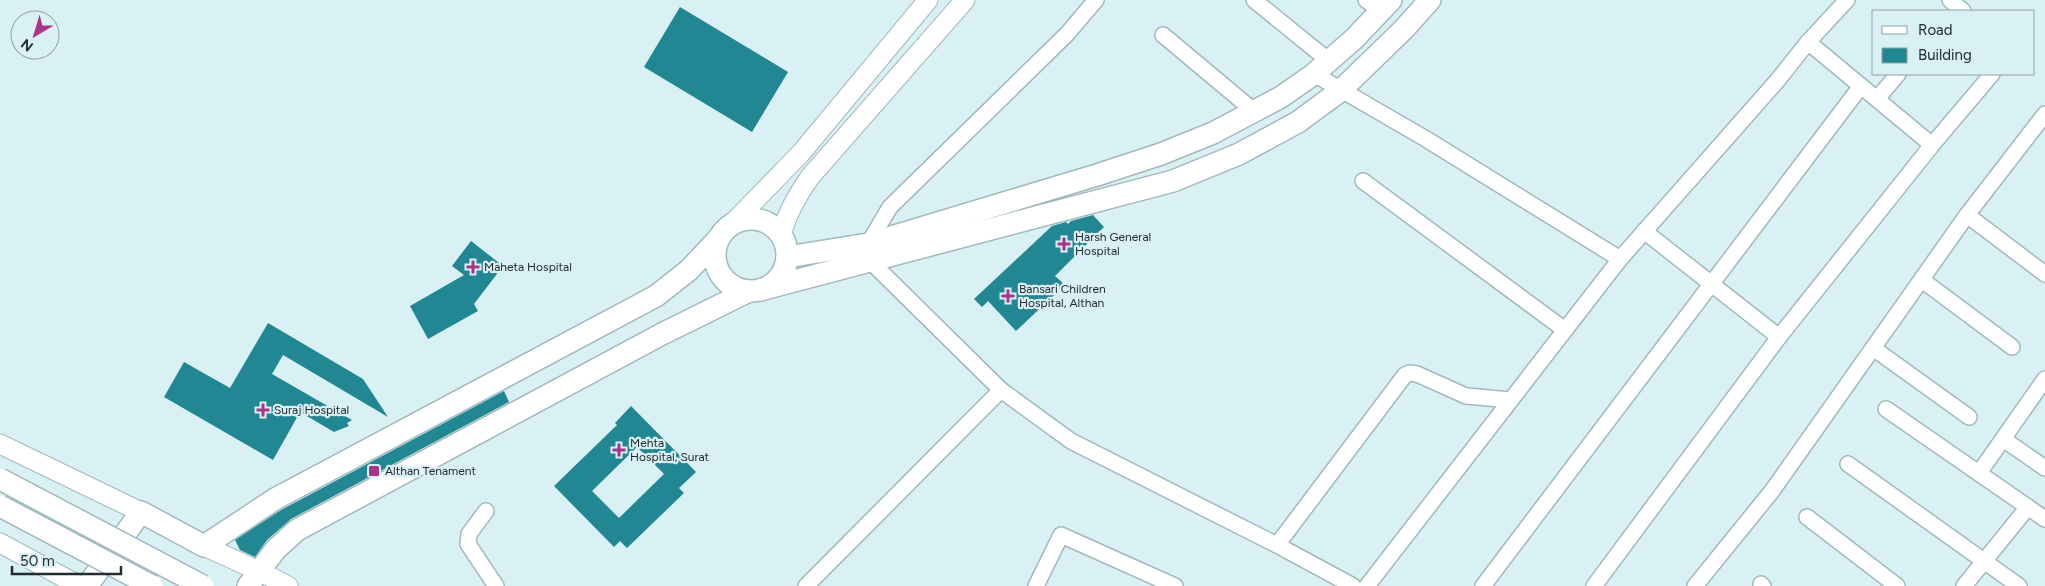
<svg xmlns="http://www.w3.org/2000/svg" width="2045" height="586" viewBox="0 0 2045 586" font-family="Figtree,sans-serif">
  <rect width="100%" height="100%" fill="#d9f1f4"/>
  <g fill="#208793" fill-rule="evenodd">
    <path d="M680,7L788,72L752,132L644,67Z"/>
    <path d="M1093,215L1104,227L1055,276L1065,285L1016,331L988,301L982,307L974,299L1052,226L1066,222L1068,224L1071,221Z"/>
    <path d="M471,241L503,266L474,304L478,311L428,339L410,306L464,275L452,266Z"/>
    <path d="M268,323L363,379L388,417L283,355L272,374L352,420L347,423L349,426L334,432L300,412L273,460L164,397L184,362L230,388Z"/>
    <path d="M504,391L509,402L291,519L267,540L255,557L240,550L235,540L281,510Z"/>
    <path d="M631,406L696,472L679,488L684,493L627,548L620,541L614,547L554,486L617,425L615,423ZM637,447L664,474L619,518L592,491Z"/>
  </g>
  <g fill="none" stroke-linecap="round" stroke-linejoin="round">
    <g stroke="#a1b9bc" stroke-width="18">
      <g id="minor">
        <path d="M1254,0L1329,61"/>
        <path d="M1366,0L1381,11"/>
        <path d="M1950,0L1963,11"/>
        <path d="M1163,35L1255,112"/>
        <path d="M1808,42L1932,145"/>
        <path d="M1314,74L1426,139L1620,259"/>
        <path d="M1877,99L1898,74"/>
        <path d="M1363,181L1565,330"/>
        <path d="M1967,215L2045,274"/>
        <path d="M1644,231L1779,337"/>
        <path d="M868,244L890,207L1067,34L1096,0"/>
        <path d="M864,255L1001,390L1071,441L1277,545L1353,586"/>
        <path d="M1922,280L2012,347"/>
        <path d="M1873,348L1969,417"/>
        <path d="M1886,409L2045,519"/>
        <path d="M2003,439L2045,468"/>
        <path d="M1848,464L2019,586"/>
        <path d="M1979,473L2045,379"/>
        <path d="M486,511L469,534L468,544L496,586"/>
        <path d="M1807,517L1897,586"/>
        <path d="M1277,545L1405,375L1410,373L1417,374L1466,396L1511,400"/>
        <path d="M1761,584L1763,586"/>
        <path d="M806,586L1001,390"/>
        <path d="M1036,586L1061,535L1175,586"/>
        <path d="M1367,586L1620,259L1777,81L1808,42L1847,0"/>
        <path d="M1483,586L1861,86"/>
        <path d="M1594,586L1779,337L1932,145L1992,74"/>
        <path d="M1695,586L1772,491L1967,215L2045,114"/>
        <path d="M1964,586L2028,507"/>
      </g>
    </g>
    <g stroke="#a1b9bc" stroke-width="21">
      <g id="tertiary">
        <path d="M728,228L801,153L928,0"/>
        <path d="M781,236C787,213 797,196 810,177L965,0"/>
        <path d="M0,444L141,512"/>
        <path d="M0,543L80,586"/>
        <path d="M204,546L259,571L288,586"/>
      </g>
    </g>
    <g stroke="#a1b9bc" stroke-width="24">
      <g id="secondary">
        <circle cx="751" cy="255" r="36"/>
        <path d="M787,257L868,244L1097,175L1161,154L1213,133L1281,97L1314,74L1354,39L1391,0"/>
        <path d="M760,290L1173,181L1239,154L1298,122L1340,91L1403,30L1430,0"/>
        <path d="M87,586L141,512L204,546L275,499L656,296L689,270L720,237"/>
        <path d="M248,586L276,549L297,530L662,334L749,291"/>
      </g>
    </g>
    <use href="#minor" stroke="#fff" stroke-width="15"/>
    <use href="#tertiary" stroke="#fff" stroke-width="19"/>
    <use href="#secondary" stroke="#fff" stroke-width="21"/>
    <g stroke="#a1b9bc" stroke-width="24" stroke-linecap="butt">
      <g id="secondary-bridge">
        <path d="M0,479L203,586"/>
        <path d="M0,506L152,586"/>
      </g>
    </g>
    <use href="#secondary-bridge" stroke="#fff" stroke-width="21"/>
  </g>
  <g fill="#ab3388" stroke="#d9f1f4" stroke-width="2">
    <path d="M1061.5 236.5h5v5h5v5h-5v5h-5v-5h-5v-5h5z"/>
    <path d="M470.5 259.5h5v5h5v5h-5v5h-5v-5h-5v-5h5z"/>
    <path d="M1005.5 288.5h5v5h5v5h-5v5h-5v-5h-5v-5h5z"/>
    <path d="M260.5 402.5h5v5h5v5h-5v5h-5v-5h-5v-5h5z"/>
    <path d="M616.5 442.5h5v5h5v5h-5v5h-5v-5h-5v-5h5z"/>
    <rect x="368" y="465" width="12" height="12" rx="2.5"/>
  </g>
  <g text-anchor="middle" stroke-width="4.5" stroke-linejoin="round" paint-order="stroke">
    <g font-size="12" fill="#222b2d" stroke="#d9f1f4" text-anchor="start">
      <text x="1075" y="241">Harsh General<tspan x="1075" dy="14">Hospital</tspan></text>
      <text x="484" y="271">Maheta Hospital</text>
      <text x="1019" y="293">Bansari Children<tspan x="1019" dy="14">Hospital, Althan</tspan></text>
      <text x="274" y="414">Suraj Hospital</text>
      <text x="630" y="447">Mehta<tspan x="630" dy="14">Hospital, Surat</tspan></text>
      <text x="385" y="475">Althan Tenament</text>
    </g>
  </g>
  <rect x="1872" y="10" width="162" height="65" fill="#d9f1f4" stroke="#90a2a4"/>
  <rect x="1882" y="26" width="25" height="8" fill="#ffffff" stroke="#90a2a4"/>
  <text x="1918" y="35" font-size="15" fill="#222b2d">Road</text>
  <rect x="1882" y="48" width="25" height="15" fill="#208793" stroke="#90a2a4"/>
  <text x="1918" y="60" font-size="15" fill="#222b2d">Building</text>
  <g transform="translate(35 35) rotate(218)"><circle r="24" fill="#d9f1f4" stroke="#90a2a4"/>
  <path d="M0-4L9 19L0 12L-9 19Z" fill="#ab3388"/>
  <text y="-8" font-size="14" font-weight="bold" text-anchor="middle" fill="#222b2d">N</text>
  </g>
  <path d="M12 566v8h109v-8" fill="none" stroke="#222b2d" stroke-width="2.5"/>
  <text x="20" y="566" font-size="15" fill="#222b2d" stroke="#d9f1f4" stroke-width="4" paint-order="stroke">50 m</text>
</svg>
